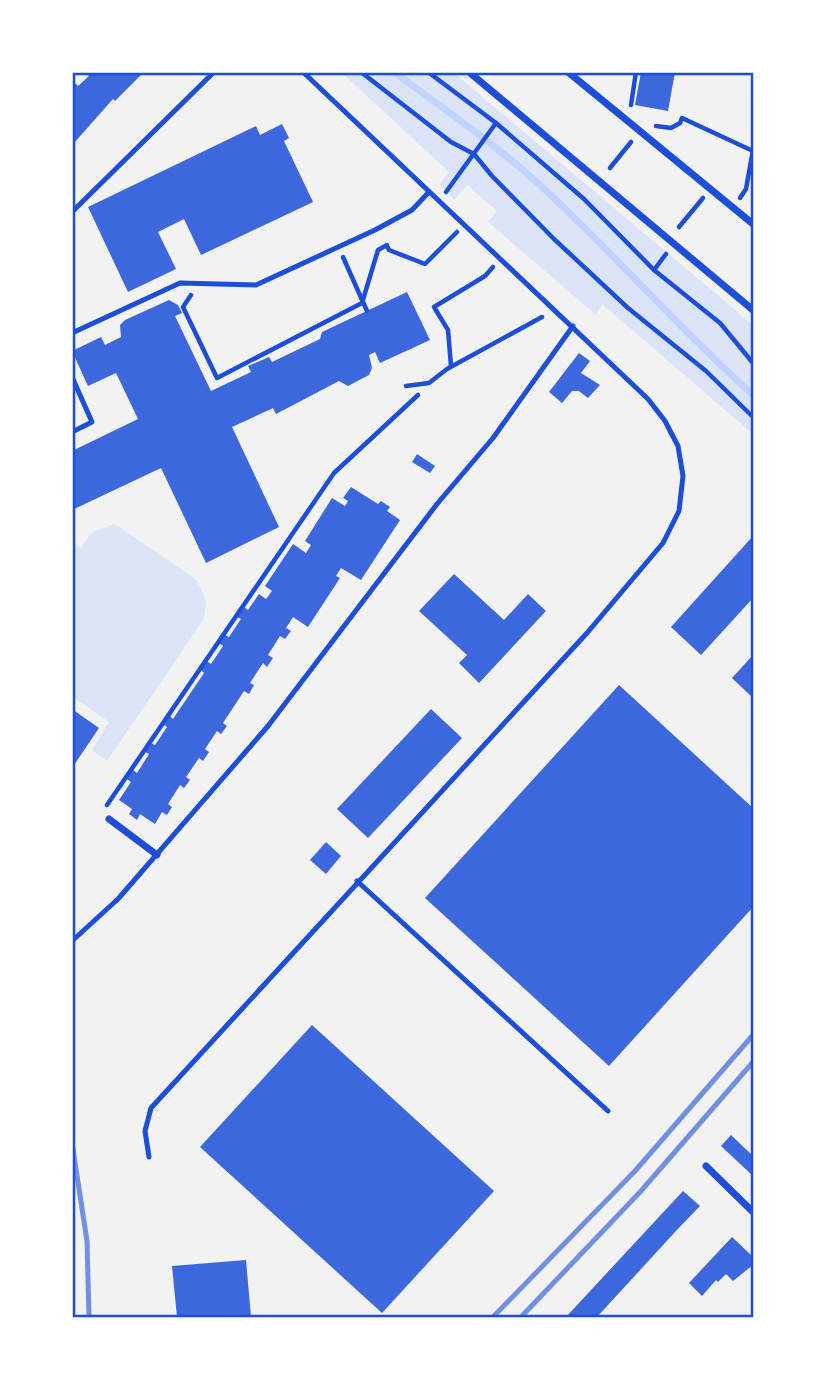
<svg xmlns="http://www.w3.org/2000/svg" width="825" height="1389" viewBox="0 0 825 1389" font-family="'Public Sans',sans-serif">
  <rect width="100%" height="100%" fill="#f2f2f2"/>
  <g fill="#dbe4f7">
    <path d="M341,72H453L753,325V434L602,304L596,315L488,222L497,211L467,185L454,200L439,184L449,172Z"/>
    <path d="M115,524L197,580L206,601L204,619L107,761L92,750L109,722L72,696V548L74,544L81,548L92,532Z"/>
  </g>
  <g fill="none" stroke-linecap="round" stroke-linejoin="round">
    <path stroke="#bfd3fe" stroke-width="7" d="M394,72C444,109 495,144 541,186C614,253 679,329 753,395"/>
  </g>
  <g fill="#3d67dc">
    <path d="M84,72H144L115,101L113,99L74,143L72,141V80L78,86L89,76Z"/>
    <path d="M641,72H675L668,111L635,105Z"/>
    <path d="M282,124L289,138L284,141L313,202L201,255L184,219L158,232L176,269L128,292L88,207L256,126L260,135Z"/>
    <path d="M407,292L430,340L380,363L375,352L369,355L372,368L369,375L348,386L339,381L276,414L273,408L232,427L279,527L206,563L161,468L72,510V451L138,419L116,373L88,386L72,351L101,337L105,345L121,337L120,325L125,320L169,300L178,305L182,313L175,316L211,391L251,372L248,366L269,357L272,362L320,339L322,332Z"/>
    <path d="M579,353L590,361L581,373L600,385L588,398L579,391H572L562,403L549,392Z"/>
    <path d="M417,454L435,466L430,473L412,462Z"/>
    <path d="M351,487L378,504L381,501L390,507L387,511L400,520L361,580L341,568L336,576L340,578L308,627L293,617L286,628L291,631L285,639L280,636L268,655L273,658L267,667L263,663L250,683L254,685L249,694L244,691L223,723L227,726L221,734L217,731L205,749L209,752L203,761L199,758L186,777L190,780L184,788L180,785L168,804L172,807L167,815L162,812L155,824L140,814L137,820L129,814L132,809L119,800L131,782L127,779L133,770L137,773L149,754L145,752L151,743L155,745L167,727L164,725L170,716L173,719L204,673L201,670L207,661L211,664L223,646L219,643L225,635L229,637L241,619L237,617L244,607L248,610L259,594L266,599L272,591L265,586L293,544L306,553L311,545L305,541L332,498L345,506L348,501L343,498Z"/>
    <path d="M753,536V598L701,655L671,627Z"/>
    <path d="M454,574L504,620L528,594L546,611L479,683L459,663L467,655L419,611Z"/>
    <path d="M753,655V698L732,678Z"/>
    <path d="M619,685L753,808V907L609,1066L425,898Z"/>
    <path d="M72,709L99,728L72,768Z"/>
    <path d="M431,709L462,738L368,838L337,809Z"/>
    <path d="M326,842L341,856L326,874L310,860Z"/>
    <path d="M312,1025L494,1191L382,1313L200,1147Z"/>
    <path d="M731,1135L753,1156V1176L721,1146Z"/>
    <path d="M683,1191L700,1206L675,1232L597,1317H566Z"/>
    <path d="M732,1237L753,1257V1265L733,1281L726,1274L718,1282L716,1280L702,1296L689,1283Z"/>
    <path d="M246,1260L251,1317H177L172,1266Z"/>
  </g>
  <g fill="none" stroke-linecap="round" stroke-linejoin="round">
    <g stroke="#1d4ed8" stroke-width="4.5">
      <path d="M361,72L451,142L474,154L492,176L554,239L628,308L706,371L753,417"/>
      <path d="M428,72L496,123L446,192"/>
      <path d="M631,105L636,72"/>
      <path d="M496,123L584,199L654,270L720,323L753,363"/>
      <path d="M656,126L671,128L680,123L682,118L753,151"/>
      <path d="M610,168L631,142"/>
      <path d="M740,198L746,189L753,150"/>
      <path d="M679,227L703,198"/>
      <path d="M387,246L389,250L425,264L457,232"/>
      <path d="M343,257L367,311"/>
      <path d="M654,270L666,254"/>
      <path d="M191,295L183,307L217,378L362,303L378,250L387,245"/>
      <path d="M451,366L448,330L434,307L485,276L493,267"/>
      <path d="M406,386L429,383L447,369L542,317"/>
      <path d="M107,805L334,473L418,395"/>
    </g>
    <g stroke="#1d4ed8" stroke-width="5">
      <path d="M72,212L214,72"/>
      <path d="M72,333L180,283L256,285L375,230L412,210L429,192"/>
      <path d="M72,377L92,422L72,432"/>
      <path d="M357,881L608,1111"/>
      <path d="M72,941L118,899L268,726L437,504L493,438L573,326"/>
      <path d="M149,1157L145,1131L151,1108L587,633L663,543L679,511L683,476L678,446L665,421L648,399L303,72"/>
    </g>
    <g stroke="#1d4ed8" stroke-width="7">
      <path d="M469,72L753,310"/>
      <path d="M568,72L753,224"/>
      <path d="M109,819L157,855"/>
      <path d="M706,1166L753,1212"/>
    </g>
    <g stroke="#7290e2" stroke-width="5">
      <path d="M72,1143L87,1241L89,1317"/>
      <path d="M493,1317L635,1171L753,1035"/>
      <path d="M521,1317L641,1191L753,1062"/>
    </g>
  </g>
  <rect width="825" height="1389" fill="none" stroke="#ffffff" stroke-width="147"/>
  <rect x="74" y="74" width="678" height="1242" fill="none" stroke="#1d4ed8" stroke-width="2.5"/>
</svg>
